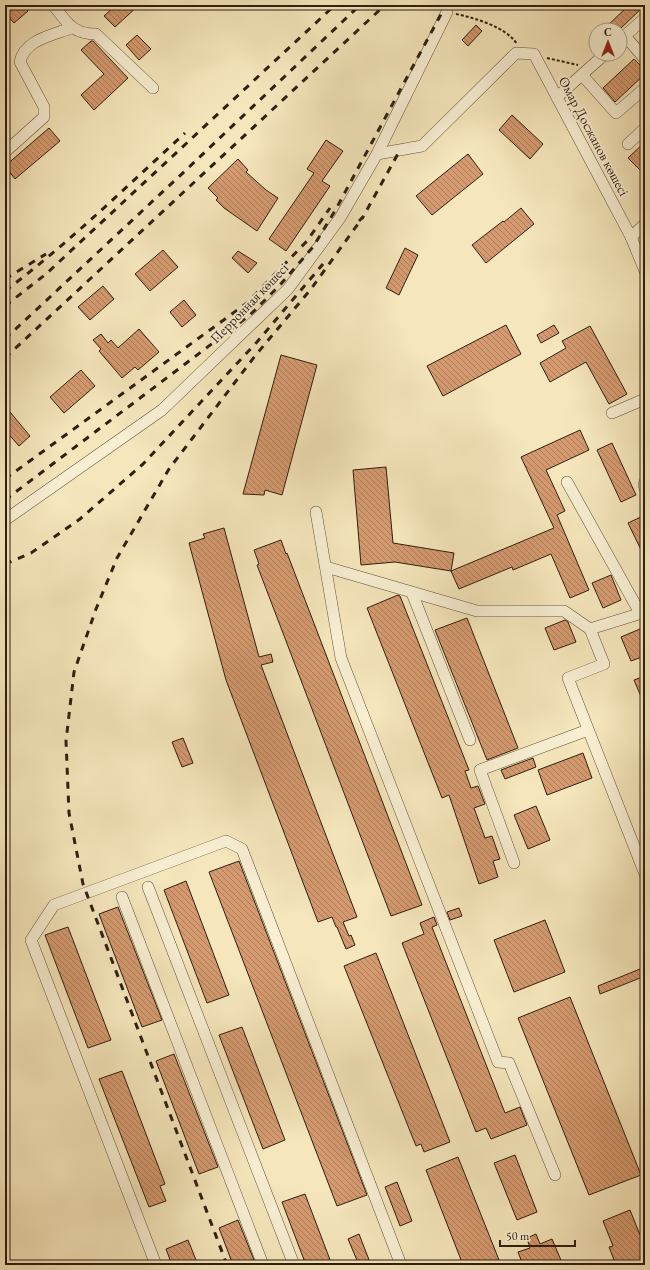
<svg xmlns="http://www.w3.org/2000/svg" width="650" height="1270" viewBox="0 0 650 1270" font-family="'EB Garamond',serif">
  <defs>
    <pattern id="building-back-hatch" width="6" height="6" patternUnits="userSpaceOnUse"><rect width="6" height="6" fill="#d59a6f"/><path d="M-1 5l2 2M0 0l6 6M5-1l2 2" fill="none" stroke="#ad7d5a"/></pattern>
  </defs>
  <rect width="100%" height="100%" fill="#f5e6bb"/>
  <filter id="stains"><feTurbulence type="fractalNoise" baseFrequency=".005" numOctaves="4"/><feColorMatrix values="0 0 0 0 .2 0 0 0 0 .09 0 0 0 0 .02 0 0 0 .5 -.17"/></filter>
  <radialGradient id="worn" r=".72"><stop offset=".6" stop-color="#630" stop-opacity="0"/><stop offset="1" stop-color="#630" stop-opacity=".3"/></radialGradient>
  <g fill="url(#building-back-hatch)" stroke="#2f1e10">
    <path d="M9,5H23L28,11L14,23L5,13V8Z"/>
    <path d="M116,5H139L115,27L104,16Z"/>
    <path d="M629,5H645L619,30H603Z"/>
    <path d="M476,25L482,31L468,46L462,40Z"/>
    <path d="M137,35L151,49L139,60L126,45Z"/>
    <path d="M91,41H93L128,78L94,110L81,95L104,74L81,50Z"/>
    <path d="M634,59L645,70V74L615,102L603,88Z"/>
    <path d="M512,115L543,144L530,159L499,130Z"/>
    <path d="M49,128L60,141L15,179L5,166Z"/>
    <path d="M326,140L343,151L322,181L330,186L286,251L269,239L314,173L307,169Z"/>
    <path d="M645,142V167L641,171L628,158Z"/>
    <path d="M468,154L483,174L432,215L416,196Z"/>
    <path d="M238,159L248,170L246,172L266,190L278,198L257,231L224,208L216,200L218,198L208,188Z"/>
    <path d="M521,208L534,224L486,263L472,245L503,221L504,222Z"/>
    <path d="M405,248L418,255L399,295L386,288Z"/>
    <path d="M163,250L178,267L150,291L135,274Z"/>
    <path d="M238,251L257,263L248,273L232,258Z"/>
    <path d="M103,286L114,299L90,320L78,307Z"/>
    <path d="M184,300L196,315L182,327L170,312Z"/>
    <path d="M506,325L521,354L443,396L427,366Z"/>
    <path d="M554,325L559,333L541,343L537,335Z"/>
    <path d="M590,326L627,394L609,404L586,362L550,382L540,363L566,348L562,341Z"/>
    <path d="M139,329L159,352L138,370L135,367L122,378L99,351L101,349L93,340L101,334L108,343L111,340L118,348Z"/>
    <path d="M281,355L317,365L282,495L265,490L264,495L243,494Z"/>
    <path d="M81,370L95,386L64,413L50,397Z"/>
    <path d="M5,406L30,436L19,446L5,430Z"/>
    <path d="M580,430L589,450L546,470L565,511L557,515L589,590L570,598L551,554L513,570L512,567L459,589L451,571L554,528L521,457Z"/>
    <path d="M612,443L636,495L621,502L597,450Z"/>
    <path d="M386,467L393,543L454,553L451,571L395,562L361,565L353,470Z"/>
    <path d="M645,515V558L628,523Z"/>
    <path d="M224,528L259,657L271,654L273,662L261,665L357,917L343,922L349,936L351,935L355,945L346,949L337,927H336L332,917L318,922L226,680L189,543L205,538L203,534Z"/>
    <path d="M281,540L286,554L287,553L422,905L391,916L257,565L259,564L254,550Z"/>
    <path d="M611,575L621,600L603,608L592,583Z"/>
    <path d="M398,595L400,596L469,770L465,771L471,788L478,786L485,804L474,808L485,838L492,836L500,859L493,861L498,877L479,884L449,795L442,798L367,608Z"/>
    <path d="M467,618L518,748L487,760L435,630Z"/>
    <path d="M565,620L568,622L576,642L554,650L545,628Z"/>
    <path d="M640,629L645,643V656L631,661L621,637Z"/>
    <path d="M645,676V706L634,680Z"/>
    <path d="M183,738L193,763L182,767L172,742Z"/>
    <path d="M583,753L592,778L547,795L538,770Z"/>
    <path d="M533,758L536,767L505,779L501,770Z"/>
    <path d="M536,806L550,840L528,849L514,815Z"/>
    <path d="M239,861L367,1195L337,1206L209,872Z"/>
    <path d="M186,881L229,995L207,1003L164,890Z"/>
    <path d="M118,907L162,1020L142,1027L99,914Z"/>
    <path d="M459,908L462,916L450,920L447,912Z"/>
    <path d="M434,917L437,925L432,927L505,1113L520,1107L527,1125L491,1139L486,1128L476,1132L402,943L424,934L420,923Z"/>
    <path d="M545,920L565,972L514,992L494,940Z"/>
    <path d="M68,927L111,1040L88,1048L45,935Z"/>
    <path d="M376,953L450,1142L424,1152L421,1144L416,1146L344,966Z"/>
    <path d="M645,967V976L600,994L598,986Z"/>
    <path d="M570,997L641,1175L589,1195L518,1018Z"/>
    <path d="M242,1027L285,1140L263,1149L219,1035Z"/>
    <path d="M174,1054L218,1167L199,1174L156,1061Z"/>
    <path d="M122,1071L165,1184L160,1186L166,1201L149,1207L99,1079Z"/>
    <path d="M515,1155L537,1212L517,1220L494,1163Z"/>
    <path d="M458,1157L501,1265H463L426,1170Z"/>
    <path d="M397,1182L412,1221L400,1226L385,1187Z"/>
    <path d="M305,1194L332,1265H306L282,1202Z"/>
    <path d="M630,1210L640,1235L645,1233V1265H616L609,1247L613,1246L603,1221Z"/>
    <path d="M238,1220L256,1265H233L219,1228Z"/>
    <path d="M359,1234L371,1265H359L348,1239Z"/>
    <path d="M536,1234L540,1244L552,1239L563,1265H523L518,1252L530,1248L527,1238Z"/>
    <path d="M188,1240L198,1265H172L166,1249Z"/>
  </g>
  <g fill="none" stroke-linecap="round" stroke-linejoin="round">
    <g stroke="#60503b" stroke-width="12">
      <g id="minor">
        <path d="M53,5C67,22 72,34 96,34L153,88"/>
        <path d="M625,36L645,59"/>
        <path d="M620,40L645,18"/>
        <path d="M582,75L616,113L645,88"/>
        <path d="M557,97L605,54"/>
        <path d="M628,144L645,128"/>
        <path d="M5,152L44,117V107L20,62C24,40 53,35 71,28"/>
        <path d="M377,154L447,12"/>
        <path d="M631,237L645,224"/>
        <path d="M612,413L645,399"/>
        <path d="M567,482L640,613"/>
        <path d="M645,482L644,485L645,488"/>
        <path d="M316,512L341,658L498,1062L509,1063L555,1175"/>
        <path d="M5,520L162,410L288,289L340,218L377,154L422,146L516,53L534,54L631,237L645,271"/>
        <path d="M326,567L477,611H564L590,629L645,612"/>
        <path d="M412,593L470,740"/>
        <path d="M590,629L604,664L568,678L645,874"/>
        <path d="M514,863L480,770L588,730"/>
        <path d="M148,887L294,1265"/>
        <path d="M122,897L263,1265"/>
        <path d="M156,1265L31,940L54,905L226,841L242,849L401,1265"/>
      </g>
    </g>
    <g stroke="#2f1e10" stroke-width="2" stroke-dasharray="3 2" stroke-linecap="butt">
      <path d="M456,14C475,18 506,27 517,44"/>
      <path d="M547,58L578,65"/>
    </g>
    <use href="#minor" stroke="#f8efd3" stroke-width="11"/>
    <g stroke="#2f1e10" stroke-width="3" stroke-dasharray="7 7" stroke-linecap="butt">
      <path d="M359,221L363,217L400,150"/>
      <path d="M5,279L46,254"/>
      <path d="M5,291C69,243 126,187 185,133"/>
      <path d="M5,306L46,274L335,5"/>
      <path d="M5,339L186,170L360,5"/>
      <path d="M5,358L385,5"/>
      <path d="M5,479L247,303L307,241L330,208"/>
      <path d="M5,500L250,315L280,285L313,247L336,209L446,5"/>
      <path d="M5,564L31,553L80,519L143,464L257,342L323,264"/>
      <path d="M227,1265L83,884L69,813L66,741L74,672L96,609L117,558L169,469L255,356L311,289L363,217"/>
    </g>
  </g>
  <g text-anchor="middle" stroke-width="4" stroke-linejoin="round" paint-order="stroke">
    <g font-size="14" fill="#2f1e10" stroke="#f8efd3">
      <text transform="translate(594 136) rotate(62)" y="5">Омар Досжанов көшесі</text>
      <text transform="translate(249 303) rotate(-46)" y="5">Перронная көшесі</text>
    </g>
  </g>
  <rect width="650" height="1270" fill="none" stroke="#f5e6bb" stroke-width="20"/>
  <rect x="6" y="6" width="638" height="1258" fill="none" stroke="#2f1e10" stroke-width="2"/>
  <rect x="10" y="10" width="630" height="1250" fill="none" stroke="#2f1e10"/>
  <g transform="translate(608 42)"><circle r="19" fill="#f8efd3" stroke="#a89b85"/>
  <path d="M0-3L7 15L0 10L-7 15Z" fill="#8f2418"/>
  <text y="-6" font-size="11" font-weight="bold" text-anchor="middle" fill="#2f1e10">С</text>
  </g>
  <path d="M500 1240v6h75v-6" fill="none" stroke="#2f1e10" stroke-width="2"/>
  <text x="506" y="1240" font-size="12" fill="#2f1e10" stroke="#f8efd3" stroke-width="3" paint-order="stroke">50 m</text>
  <rect width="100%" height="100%" filter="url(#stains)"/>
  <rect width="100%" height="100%" fill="url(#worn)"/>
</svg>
